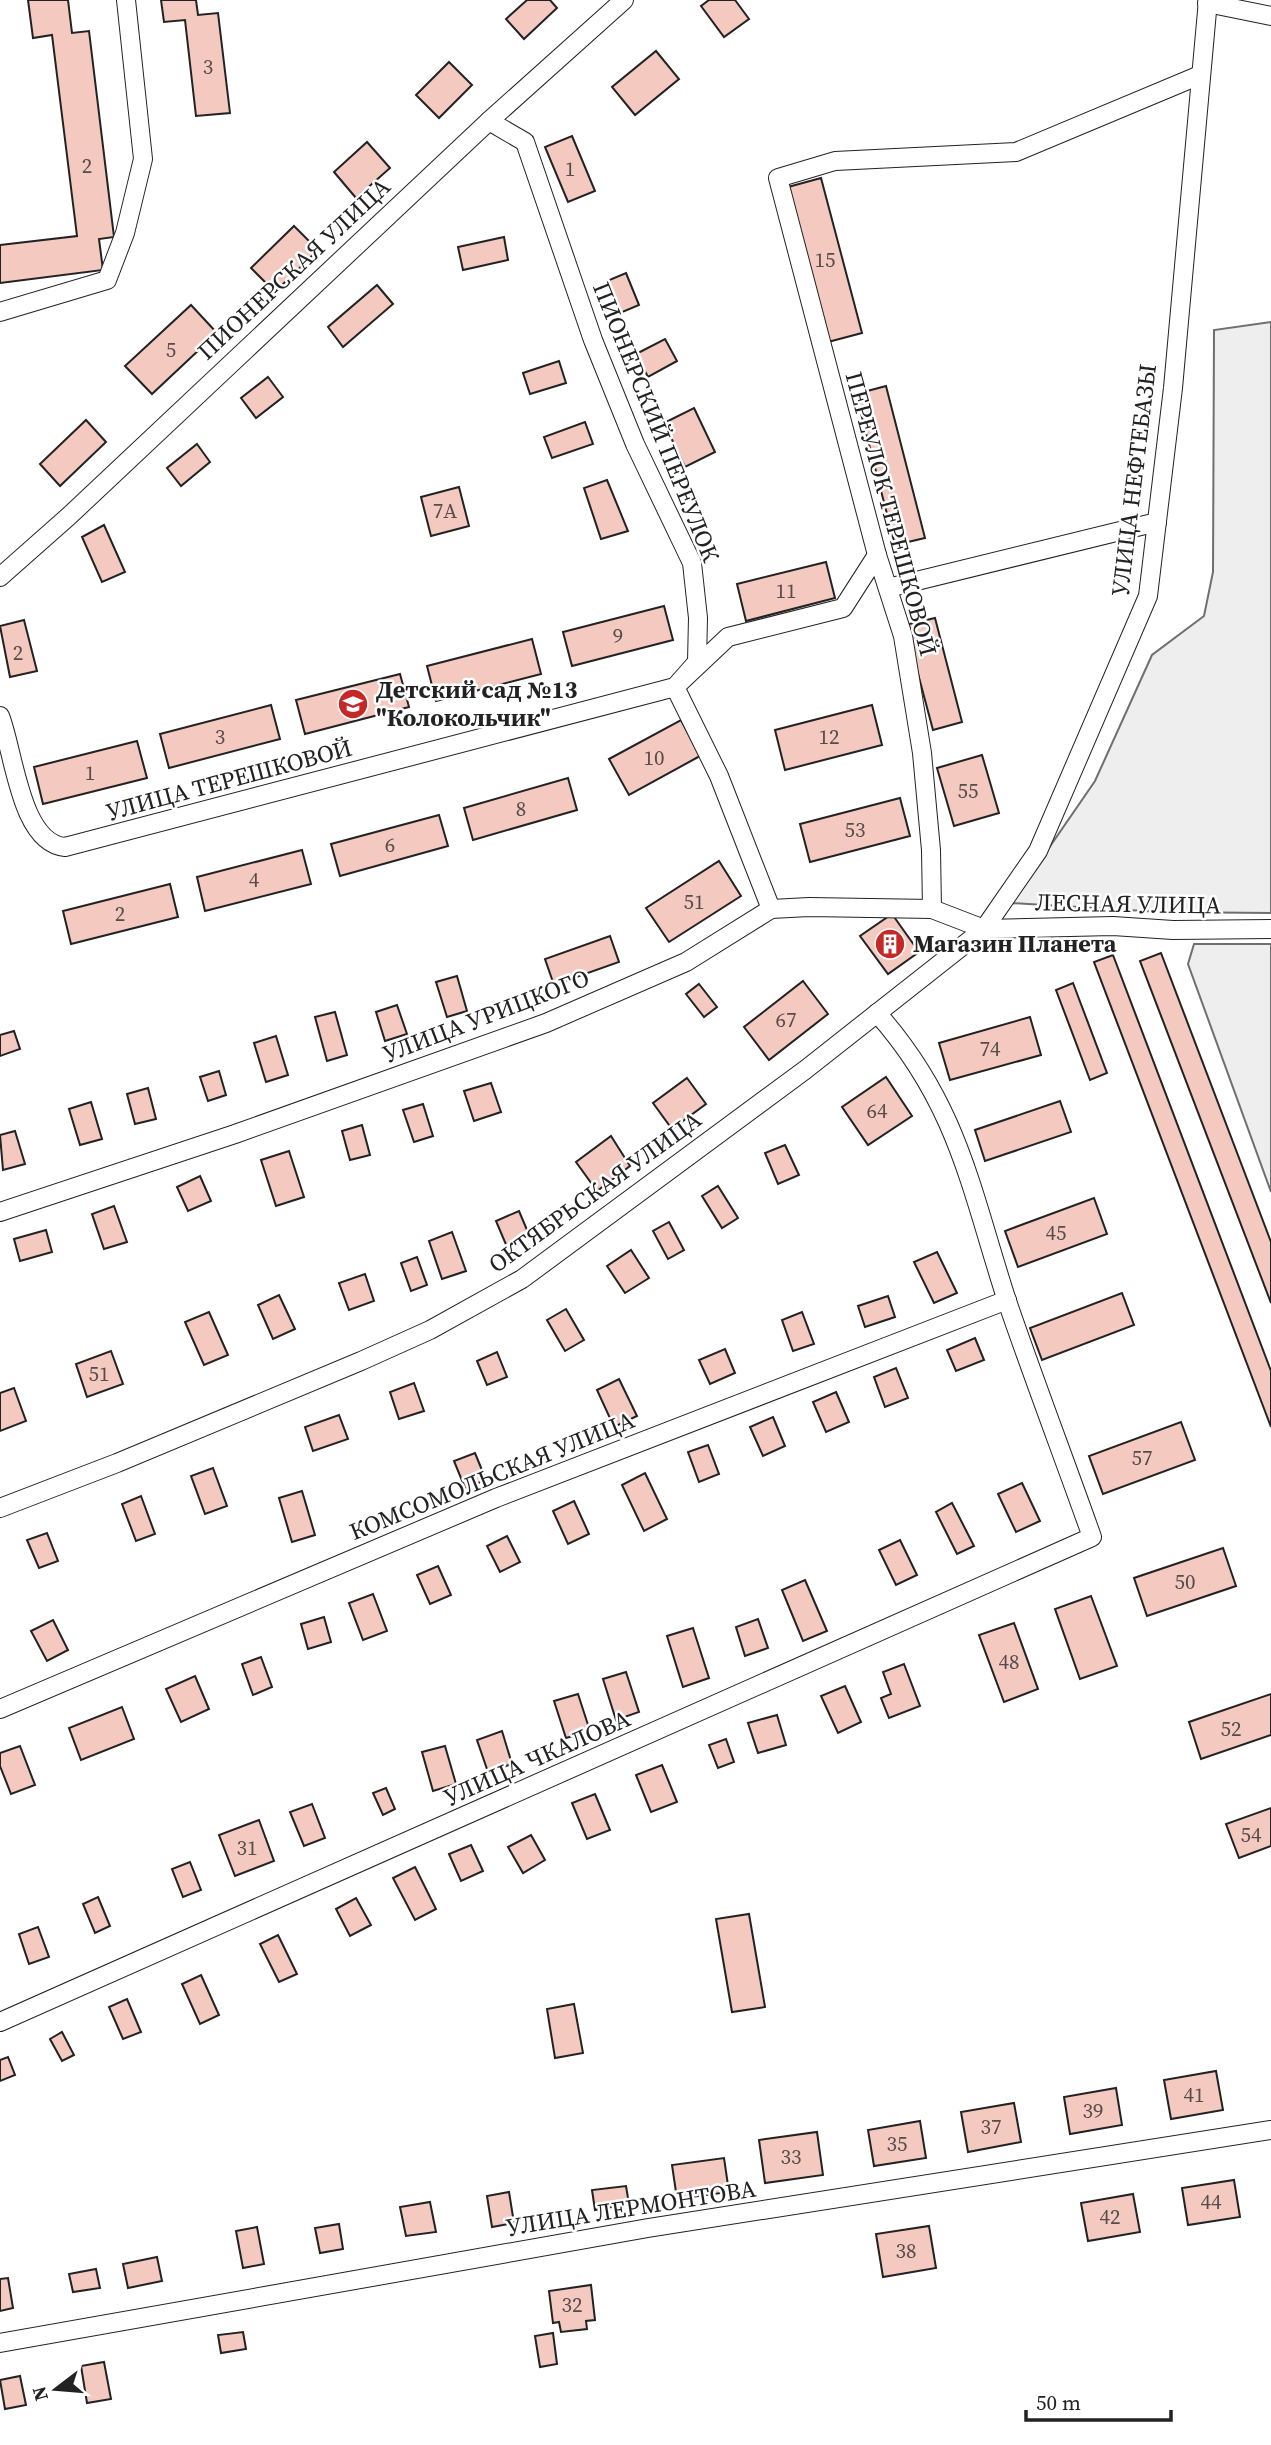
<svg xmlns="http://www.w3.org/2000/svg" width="1271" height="2445" viewBox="0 0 1271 2445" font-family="'Source Serif 4',serif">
  <rect width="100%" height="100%" fill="#fff"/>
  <g fill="#eee" stroke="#6f6f6f" stroke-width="2">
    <path d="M1271,322V913L1161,912L1011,903L1095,781L1152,655L1204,616L1213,572L1214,330Z"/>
    <path d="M1194,944H1271V1192L1188,964Z"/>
  </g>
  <g fill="#f3c9c0" stroke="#222" stroke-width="2">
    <path d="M28,0H68L72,33L89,31L114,237L99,239L103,270L0,283V245L77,236L52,35L33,38Z"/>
    <path d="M161,0H196L198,15L218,13L230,113L196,116L185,20L164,22Z"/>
    <path d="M527,0H550L557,8L524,39L506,19Z"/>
    <path d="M709,0H735L749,19L724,37L701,6Z"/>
    <path d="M656,51L679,79L635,115L612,87Z"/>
    <path d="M449,62L472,85L439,118L416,95Z"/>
    <path d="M572,136L595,191L568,202L545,147Z"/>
    <path d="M367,142L390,168L356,198L334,172Z"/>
    <path d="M821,178L862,333L828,342L788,187Z"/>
    <path d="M294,226L318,250L275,292L251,268Z"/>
    <path d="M504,237L508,260L463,270L458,247Z"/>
    <path d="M626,273L639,305L620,313L607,281Z"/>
    <path d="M377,285L393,304L343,347L328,327Z"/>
    <path d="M191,305L217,333L152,394L125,366Z"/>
    <path d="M665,339L677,361L648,377L636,354Z"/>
    <path d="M559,361L566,383L530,394L523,373Z"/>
    <path d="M268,377L283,397L256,418L241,398Z"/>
    <path d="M886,386L925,538L895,545L856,394Z"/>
    <path d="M694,408L715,452L685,467L664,423Z"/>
    <path d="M86,420L106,442L60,486L40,464Z"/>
    <path d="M585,422L593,444L552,458L544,437Z"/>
    <path d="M197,444L210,462L181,486L167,468Z"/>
    <path d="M607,480L628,531L601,539L584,488Z"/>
    <path d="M459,487L469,526L431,536L421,497Z"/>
    <path d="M104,525L125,572L102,582L82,537Z"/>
    <path d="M826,562L835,598L746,621L737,584Z"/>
    <path d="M664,606L673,640L572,666L563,632Z"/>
    <path d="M935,618L962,722L933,730L905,625Z"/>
    <path d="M24,620L37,671L10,677L0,626Z"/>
    <path d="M532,639L541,674L436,701L427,666Z"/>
    <path d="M400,674L409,707L305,734L296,700Z"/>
    <path d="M271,705L280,739L169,768L160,734Z"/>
    <path d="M872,705L882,745L785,770L775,730Z"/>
    <path d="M681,720L700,756L629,795L609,759Z"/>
    <path d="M137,741L147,778L43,804L34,767Z"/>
    <path d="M982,755L999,813L954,826L937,768Z"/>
    <path d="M568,778L577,810L473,840L464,808Z"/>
    <path d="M900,798L910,836L810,862L800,824Z"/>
    <path d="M439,815L448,846L340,876L331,844Z"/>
    <path d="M302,850L311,884L205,911L197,877Z"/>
    <path d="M719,861L741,896L669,942L646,908Z"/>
    <path d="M170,884L178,917L71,944L63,911Z"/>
    <path d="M892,914L919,952L888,974L860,936Z"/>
    <path d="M610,936L619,962L554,985L545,959Z"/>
    <path d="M1161,953L1271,1242V1303L1140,961Z"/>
    <path d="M1113,955L1271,1371V1427L1094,962Z"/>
    <path d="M457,976L467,1011L447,1017L436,982Z"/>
    <path d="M803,981L828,1014L769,1060L744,1027Z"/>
    <path d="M1073,983L1107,1073L1090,1080L1056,990Z"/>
    <path d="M699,984L717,1007L704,1017L686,994Z"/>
    <path d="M397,1005L407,1034L385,1041L376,1012Z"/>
    <path d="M335,1012L347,1055L327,1061L315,1017Z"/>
    <path d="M1030,1017L1041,1055L950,1080L939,1043Z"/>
    <path d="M14,1031L20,1049L0,1056V1035Z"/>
    <path d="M276,1036L288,1075L266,1082L254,1043Z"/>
    <path d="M219,1071L226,1095L208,1101L200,1077Z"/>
    <path d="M886,1077L912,1116L868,1145L842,1107Z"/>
    <path d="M687,1078L706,1104L672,1129L653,1103Z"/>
    <path d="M491,1083L501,1112L474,1121L464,1091Z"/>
    <path d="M148,1088L156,1119L135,1124L127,1094Z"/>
    <path d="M1060,1101L1071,1132L985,1161L975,1130Z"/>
    <path d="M91,1102L102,1139L80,1145L69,1109Z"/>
    <path d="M423,1104L433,1136L414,1142L403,1110Z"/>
    <path d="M362,1125L370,1155L350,1160L342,1131Z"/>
    <path d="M15,1131L25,1164L3,1170L0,1135Z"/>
    <path d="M611,1136L630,1166L597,1191L576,1162Z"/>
    <path d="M785,1145L799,1175L778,1184L765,1153Z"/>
    <path d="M289,1151L304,1197L276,1206L261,1160Z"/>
    <path d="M200,1176L211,1201L188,1211L177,1187Z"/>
    <path d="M718,1186L738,1218L722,1228L702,1196Z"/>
    <path d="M1094,1198L1107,1234L1018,1267L1005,1231Z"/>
    <path d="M114,1206L127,1242L104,1249L92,1214Z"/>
    <path d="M519,1211L530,1237L507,1247L496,1221Z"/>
    <path d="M669,1222L684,1250L668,1259L653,1231Z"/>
    <path d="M46,1230L52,1252L20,1261L14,1239Z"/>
    <path d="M452,1232L466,1271L442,1279L429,1241Z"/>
    <path d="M631,1250L649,1278L625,1293L607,1266Z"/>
    <path d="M937,1252L957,1293L934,1303L914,1262Z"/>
    <path d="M417,1257L427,1285L411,1291L401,1263Z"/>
    <path d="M365,1274L374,1301L349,1310L339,1283Z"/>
    <path d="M1122,1293L1134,1325L1042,1360L1030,1328Z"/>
    <path d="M279,1295L295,1329L273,1339L258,1305Z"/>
    <path d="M888,1296L895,1317L865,1327L858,1306Z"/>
    <path d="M566,1309L584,1340L565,1351L547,1320Z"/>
    <path d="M209,1312L228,1355L204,1365L185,1322Z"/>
    <path d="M802,1312L814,1344L793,1351L782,1320Z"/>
    <path d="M975,1338L984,1360L956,1371L947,1350Z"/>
    <path d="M725,1349L735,1373L710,1384L699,1360Z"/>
    <path d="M111,1351L123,1384L87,1397L76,1364Z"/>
    <path d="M497,1352L507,1377L487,1385L477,1361Z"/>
    <path d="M896,1368L908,1398L885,1407L874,1377Z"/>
    <path d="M619,1379L637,1416L614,1427L597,1390Z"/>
    <path d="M414,1383L424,1411L399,1419L390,1392Z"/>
    <path d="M14,1388L26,1421L0,1431V1393Z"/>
    <path d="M836,1392L849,1422L826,1432L813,1402Z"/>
    <path d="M339,1415L348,1439L313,1451L305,1427Z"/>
    <path d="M773,1417L785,1446L763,1456L750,1427Z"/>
    <path d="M1181,1422L1195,1460L1103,1494L1089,1456Z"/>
    <path d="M708,1445L719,1474L699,1482L688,1452Z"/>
    <path d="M475,1453L486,1480L465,1488L454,1461Z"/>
    <path d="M213,1468L227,1506L205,1514L191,1476Z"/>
    <path d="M645,1473L667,1519L644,1531L622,1485Z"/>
    <path d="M1022,1483L1040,1521L1016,1532L998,1494Z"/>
    <path d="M302,1491L315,1535L292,1542L279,1498Z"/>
    <path d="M141,1496L155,1534L136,1541L122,1504Z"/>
    <path d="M574,1501L589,1534L568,1544L553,1511Z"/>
    <path d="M952,1503L974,1546L957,1554L936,1512Z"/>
    <path d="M47,1533L58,1561L39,1568L27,1540Z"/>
    <path d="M507,1536L520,1562L500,1572L487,1546Z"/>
    <path d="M900,1540L917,1575L896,1585L879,1550Z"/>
    <path d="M1223,1548L1236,1586L1147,1616L1134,1578Z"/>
    <path d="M438,1566L451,1595L430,1604L417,1575Z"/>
    <path d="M805,1580L827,1631L803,1641L782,1590Z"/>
    <path d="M373,1594L387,1631L363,1640L349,1603Z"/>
    <path d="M1091,1596L1117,1666L1080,1679L1055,1609Z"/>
    <path d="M324,1617L331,1642L308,1649L301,1624Z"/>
    <path d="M758,1619L768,1648L745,1656L736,1627Z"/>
    <path d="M53,1620L68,1650L47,1661L31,1631Z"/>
    <path d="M1014,1623L1038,1689L1004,1702L979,1635Z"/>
    <path d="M693,1628L709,1678L683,1687L667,1636Z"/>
    <path d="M261,1657L272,1687L253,1695L242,1664Z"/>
    <path d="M904,1664L920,1706L889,1718L881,1698L891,1694L883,1672Z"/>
    <path d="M626,1672L639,1712L616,1720L603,1679Z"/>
    <path d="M195,1676L209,1709L181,1722L166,1689Z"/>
    <path d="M845,1686L861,1722L838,1733L821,1696Z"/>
    <path d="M578,1694L590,1731L566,1738L554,1701Z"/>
    <path d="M1271,1694V1735L1201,1759L1189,1722Z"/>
    <path d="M122,1707L134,1739L81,1760L69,1728Z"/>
    <path d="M777,1715L786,1745L758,1753L748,1723Z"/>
    <path d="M502,1731L512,1764L488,1772L477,1740Z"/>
    <path d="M726,1739L734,1762L718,1768L709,1745Z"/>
    <path d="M20,1746L35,1785L11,1794L0,1766V1753Z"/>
    <path d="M445,1746L456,1784L433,1791L422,1752Z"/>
    <path d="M662,1765L677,1802L651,1812L636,1775Z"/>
    <path d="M386,1788L395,1809L383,1815L373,1793Z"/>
    <path d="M595,1794L610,1830L587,1839L572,1803Z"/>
    <path d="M312,1804L325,1838L304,1846L290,1812Z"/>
    <path d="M1271,1808V1846L1239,1858L1226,1824Z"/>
    <path d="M259,1820L274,1861L235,1876L219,1835Z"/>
    <path d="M531,1835L545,1860L523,1873L508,1847Z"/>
    <path d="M471,1845L483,1871L461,1881L449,1854Z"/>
    <path d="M190,1862L201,1890L183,1897L172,1869Z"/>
    <path d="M415,1867L436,1909L415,1920L393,1878Z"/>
    <path d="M98,1897L110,1926L95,1933L83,1904Z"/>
    <path d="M356,1898L371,1925L350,1936L336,1909Z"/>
    <path d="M749,1914L765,2007L732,2012L716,1919Z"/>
    <path d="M38,1927L49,1957L29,1964L19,1934Z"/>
    <path d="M278,1935L297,1974L279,1982L260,1944Z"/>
    <path d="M201,1975L219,2015L200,2024L182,1984Z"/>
    <path d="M127,1999L141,2032L123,2039L109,2007Z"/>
    <path d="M574,2004L583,2053L555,2058L547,2009Z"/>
    <path d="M62,2032L74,2055L62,2061L50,2039Z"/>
    <path d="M8,2057L15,2075L0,2081V2060Z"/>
    <path d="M1216,2071L1223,2110L1171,2119L1164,2080Z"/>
    <path d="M1116,2088L1122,2125L1070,2134L1064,2097Z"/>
    <path d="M1014,2103L1021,2142L968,2152L961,2112Z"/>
    <path d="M920,2121L926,2158L874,2166L868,2130Z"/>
    <path d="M817,2132L823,2175L765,2183L759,2140Z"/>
    <path d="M724,2158L729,2192L677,2199L672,2165Z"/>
    <path d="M1234,2180L1240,2217L1188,2225L1182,2188Z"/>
    <path d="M626,2186L629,2204L595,2210L592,2190Z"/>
    <path d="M509,2192L514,2223L492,2227L487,2196Z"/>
    <path d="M1133,2194L1140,2232L1088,2241L1081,2203Z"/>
    <path d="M430,2202L436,2232L406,2236L400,2207Z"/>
    <path d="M339,2224L343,2249L320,2253L315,2228Z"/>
    <path d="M929,2226L936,2268L883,2277L876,2234Z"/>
    <path d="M257,2227L264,2264L243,2268L236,2231Z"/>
    <path d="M157,2257L162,2281L128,2288L123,2264Z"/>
    <path d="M96,2269L100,2288L73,2292L69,2274Z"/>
    <path d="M8,2278L13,2308L0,2311V2279Z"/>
    <path d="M591,2285L595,2320L586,2321L587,2329L561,2332L559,2322L553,2323L549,2291Z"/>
    <path d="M243,2332L246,2349L221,2353L218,2335Z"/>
    <path d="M553,2333L557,2364L540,2367L535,2336Z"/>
    <path d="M104,2362L111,2399L87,2403L81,2366Z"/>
    <path d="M20,2376L26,2405L5,2409L0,2380Z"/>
  </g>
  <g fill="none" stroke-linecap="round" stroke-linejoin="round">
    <g stroke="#222" stroke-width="20">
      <g id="street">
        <path d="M1207,3L1271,16"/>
        <path d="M489,121L525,142L593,340L635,444L692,563L698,618L697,662L675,687L719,776L771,909"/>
        <path d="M0,312L107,280L125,233L143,159L126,0"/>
        <path d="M0,577L69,516L489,121L624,0"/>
        <path d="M888,588L1157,522"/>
        <path d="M0,716C14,751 20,843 65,847L675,687L728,637L843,608L877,555"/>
        <path d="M932,909L931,850L922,753L903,636L877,555L778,178L835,161L1016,152L1200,75"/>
        <path d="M0,1212L235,1134L546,1023L686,962L771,909L809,907L932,909L984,929L1113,926L1173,930L1271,929"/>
        <path d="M0,1508L117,1463L361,1361L430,1330L522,1279L805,1070L984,929L1038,851L1148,596L1173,388L1208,0"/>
        <path d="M0,1709L496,1498L1007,1300"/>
        <path d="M0,2022L1092,1537C1064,1458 1034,1380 1007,1301C971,1190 958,1104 877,1013"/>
        <path d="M0,2343L648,2228L1271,2130"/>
      </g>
    </g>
    <use href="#street" stroke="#fff" stroke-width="18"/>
  </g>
  <defs>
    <g id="school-disc" transform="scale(1.575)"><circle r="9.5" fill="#c62828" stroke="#fff"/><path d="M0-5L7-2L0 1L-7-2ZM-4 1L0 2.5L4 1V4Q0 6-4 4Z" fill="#fff"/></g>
    <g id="building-disc" transform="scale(1.575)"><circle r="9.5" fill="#c62828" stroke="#fff"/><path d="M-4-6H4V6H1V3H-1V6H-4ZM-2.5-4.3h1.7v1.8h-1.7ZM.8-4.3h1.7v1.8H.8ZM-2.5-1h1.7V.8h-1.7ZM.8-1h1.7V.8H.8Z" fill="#fff"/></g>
  </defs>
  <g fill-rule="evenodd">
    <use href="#school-disc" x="353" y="704"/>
    <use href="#building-disc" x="890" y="944"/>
  </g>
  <g text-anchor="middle" stroke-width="5" stroke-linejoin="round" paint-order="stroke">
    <g font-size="21" fill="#564c4a">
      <text x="208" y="74">3</text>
      <text x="87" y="173">2</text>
      <text x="570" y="176">1</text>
      <text x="825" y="267">15</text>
      <text x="171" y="357">5</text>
      <text x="445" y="518">7А</text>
      <text x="786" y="598">11</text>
      <text x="618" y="643">9</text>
      <text x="18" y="660">2</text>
      <text x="220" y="744">3</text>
      <text x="829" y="744">12</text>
      <text x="654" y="765">10</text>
      <text x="90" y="780">1</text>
      <text x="968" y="798">55</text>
      <text x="521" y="816">8</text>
      <text x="855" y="837">53</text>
      <text x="390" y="852">6</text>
      <text x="254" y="887">4</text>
      <text x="694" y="909">51</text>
      <text x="120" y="921">2</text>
      <text x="786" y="1027">67</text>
      <text x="990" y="1056">74</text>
      <text x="877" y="1118">64</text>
      <text x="1056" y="1240">45</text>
      <text x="99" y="1381">51</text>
      <text x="1142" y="1465">57</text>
      <text x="1185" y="1589">50</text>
      <text x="1009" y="1669">48</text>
      <text x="1231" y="1736">52</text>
      <text x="1251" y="1842">54</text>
      <text x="247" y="1855">31</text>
      <text x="1194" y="2102">41</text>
      <text x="1093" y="2118">39</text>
      <text x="991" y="2134">37</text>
      <text x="897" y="2151">35</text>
      <text x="791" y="2164">33</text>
      <text x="1211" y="2209">44</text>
      <text x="1110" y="2224">42</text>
      <text x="906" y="2258">38</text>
      <text x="572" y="2312">32</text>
    </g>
    <g font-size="24" fill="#222" stroke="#fff">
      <text transform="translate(294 269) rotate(-43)" y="8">ПИОНЕРСКАЯ УЛИЦА</text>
      <text transform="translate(656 422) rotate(68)" y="8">ПИОНЕРСКИЙ ПЕРЕУЛОК</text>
      <text transform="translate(1134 480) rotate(-83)" y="8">УЛИЦА НЕФТЕБАЗЫ</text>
      <text transform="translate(891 514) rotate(75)" y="8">ПЕРЕУЛОК ТЕРЕШКОВОЙ</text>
      <text transform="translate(229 780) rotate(-15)" y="8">УЛИЦА ТЕРЕШКОВОЙ</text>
      <text transform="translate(1128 904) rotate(1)" y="8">ЛЕСНАЯ УЛИЦА</text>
      <text transform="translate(486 1016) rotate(-21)" y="8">УЛИЦА УРИЦКОГО</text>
      <text transform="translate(595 1192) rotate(-36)" y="8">ОКТЯБРЬСКАЯ УЛИЦА</text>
      <text transform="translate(492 1476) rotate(-22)" y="8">КОМСОМОЛЬСКАЯ УЛИЦА</text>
      <text transform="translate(537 1758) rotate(-24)" y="8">УЛИЦА ЧКАЛОВА</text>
      <text transform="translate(631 2208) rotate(-9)" y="8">УЛИЦА ЛЕРМОНТОВА</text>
    </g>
    <g font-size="24" font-weight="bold" fill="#222" stroke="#fff" text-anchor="start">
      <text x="376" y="698">Детский сад №13<tspan x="376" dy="28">"Колокольчик"</tspan></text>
      <text x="913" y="952">Магазин Планета</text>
    </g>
  </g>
  <g transform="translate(56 2389) rotate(254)" stroke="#ffffff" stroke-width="5" paint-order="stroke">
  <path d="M0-5L12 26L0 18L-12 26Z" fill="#222222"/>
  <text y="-10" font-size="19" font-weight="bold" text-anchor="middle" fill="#222222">N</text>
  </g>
  <path d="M1026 2410v10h145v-10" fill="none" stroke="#222222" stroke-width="3.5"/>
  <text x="1036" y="2410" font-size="21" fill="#222222" stroke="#ffffff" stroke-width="5" paint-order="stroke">50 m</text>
</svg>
